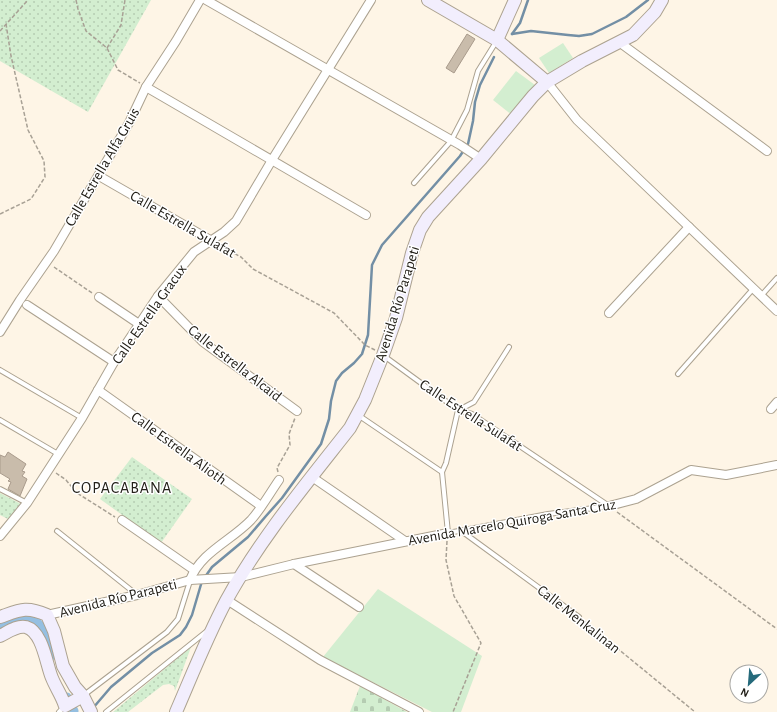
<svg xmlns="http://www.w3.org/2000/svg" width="777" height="712" viewBox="0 0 777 712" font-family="'Alegreya Sans',sans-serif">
  <defs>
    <pattern id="green-dots" width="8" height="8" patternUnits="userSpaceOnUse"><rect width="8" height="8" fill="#d3eed0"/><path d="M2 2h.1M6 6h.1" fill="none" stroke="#b5ccb2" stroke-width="1.8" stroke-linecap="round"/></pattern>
    <pattern id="cemetery-stones" width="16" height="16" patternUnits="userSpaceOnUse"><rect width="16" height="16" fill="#d3eed0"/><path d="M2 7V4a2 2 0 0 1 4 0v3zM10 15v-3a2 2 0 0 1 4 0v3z" fill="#b5ccb2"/></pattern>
  </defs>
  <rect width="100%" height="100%" fill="#fef5e6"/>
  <g fill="url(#green-dots)">
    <path d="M0,0H151L88,112L0,61Z"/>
    <path d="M132,457L192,499L161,543L100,499Z"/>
    <path d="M0,493L21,504L8,519L0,515Z"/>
    <path d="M191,647L175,691L174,686L169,684L163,685L128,712H113Z"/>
  </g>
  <path fill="url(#cemetery-stones)" d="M360,686L407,712H350Z"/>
  <g fill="#d3eed0">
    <path d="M563,43L573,58L549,73L539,58Z"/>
    <path d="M516,71L535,85L512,115L493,100Z"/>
    <path d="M378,589L482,656L461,712H432L323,657Z"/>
  </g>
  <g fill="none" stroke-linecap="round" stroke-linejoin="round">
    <g stroke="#738fa5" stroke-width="2.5">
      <path d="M512,34L531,31L568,35L579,36L592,34L626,17L648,0"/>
      <path d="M512,34L520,23L528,0"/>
      <path d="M205,577L212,567L248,537L266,516L282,498L321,444L329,419L331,401L336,381L342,373L354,363L362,354L368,335L372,265L382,245L460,156L468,144L473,121L475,102L480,85L494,57"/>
      <path d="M93,708L111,687L152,653L180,635L186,627L192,615L202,581"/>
    </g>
    <g stroke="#95bfe1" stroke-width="9">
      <path d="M0,628C40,611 40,619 51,656"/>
      <path d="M67,697L74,711"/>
    </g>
  </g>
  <g fill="#c9bcab" stroke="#a99b8c">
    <path d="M467,34L475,39L454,73L446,68Z"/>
    <path d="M8,452L26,464L22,471L25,472L22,476L27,479L20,496L8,489L11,482L8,481L10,479L0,473V455L5,457Z"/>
  </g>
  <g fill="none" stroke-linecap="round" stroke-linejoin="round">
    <g stroke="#aca290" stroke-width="6">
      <g id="lane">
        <path d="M414,183L451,141L467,110L478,71L496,42"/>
        <path d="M761,296L777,278"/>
        <path d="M384,356L458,410L472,414L609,506"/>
        <path d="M0,370L82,418"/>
        <path d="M678,374L753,289"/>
        <path d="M458,410L446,463L442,472L448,533L548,514L609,506"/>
        <path d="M459,410L474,402L509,347"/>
        <path d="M358,415L442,472"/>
        <path d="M0,420L58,454"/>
        <path d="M0,489L27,503"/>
        <path d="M460,530L579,617"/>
        <path d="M57,531L136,594"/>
        <path d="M84,695L167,632L178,619L190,581"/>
        <path d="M59,712L65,706"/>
        <path d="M106,712L207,631"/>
      </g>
    </g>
    <g stroke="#aca290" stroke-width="10">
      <g id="street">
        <path d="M206,0L460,145L481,159"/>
        <path d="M619,42L767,151"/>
        <path d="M547,82L577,120L777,311"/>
        <path d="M146,87L366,215"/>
        <path d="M99,176L212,241"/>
        <path d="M158,296L203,342L297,411"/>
        <path d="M99,297L139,324"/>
        <path d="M27,305L114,362"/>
        <path d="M609,313L689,227"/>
        <path d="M0,332L20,300L54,251L129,123L146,87L176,41L200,0"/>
        <path d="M98,390L261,506"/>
        <path d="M771,409L777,402"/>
        <path d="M312,477L405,541"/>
        <path d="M609,506L636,499L691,470L726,475L777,465"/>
        <path d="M122,520L194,570"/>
        <path d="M0,536L27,503L82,418L114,362L158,296L194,252L224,232L236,221L272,160L371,0"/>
        <path d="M294,564L359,607"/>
        <path d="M190,580C201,552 231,541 251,520C261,509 270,493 279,480"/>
        <path d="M227,600L320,660L419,712"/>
        <path d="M47,615L137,595L190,580L241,577L294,564L448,533"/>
      </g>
    </g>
    <g stroke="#aca290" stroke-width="14">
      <g id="secondary">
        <path d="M428,0L497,40L547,82"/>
        <path d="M497,40L515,0"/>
        <path d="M0,617C20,610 26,606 47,615L54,631L63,666L75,687L83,696L91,712"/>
        <path d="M0,636C8,632 17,625 26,627C43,632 46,664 52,678C56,688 62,696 65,706L83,696"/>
        <path d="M176,712C192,675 207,637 226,601C260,539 306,484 350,428L365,400L383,355L396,318L412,253L420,230L428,217L481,159L533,96L547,82L582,61L633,35L655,12L662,0"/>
      </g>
    </g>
    <g stroke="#a8a195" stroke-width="1.5" stroke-dasharray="4 2" stroke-linecap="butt">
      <path d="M76,0L78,9L86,31L107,48L118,70L140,83"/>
      <path d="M0,31L28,0"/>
      <path d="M107,48L121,25L125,0"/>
      <path d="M0,214L31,199L45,177L44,161L28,130L11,56L6,24"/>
      <path d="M219,245L241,257L253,269L334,313L365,345L375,350"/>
      <path d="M54,267L92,293"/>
      <path d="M278,472L277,468L290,445L289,434L295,418"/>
      <path d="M56,473L66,480L77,493L115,517"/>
      <path d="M617,512L777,629"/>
      <path d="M447,541L446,560L454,596L481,643L453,712"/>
      <path d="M584,621L695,712"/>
    </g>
    <use href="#lane" stroke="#fff" stroke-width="4"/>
    <use href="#street" stroke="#fff" stroke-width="8"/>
    <use href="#secondary" stroke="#f2eefd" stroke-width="12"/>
  </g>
  <g text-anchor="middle" stroke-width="3" stroke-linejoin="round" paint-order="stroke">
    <g font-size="15" fill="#232019" stroke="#fff">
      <text transform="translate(102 167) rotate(-60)" y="5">Calle Estrella Alfa Gruis</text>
      <text transform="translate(183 224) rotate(30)" y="5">Calle Estrella Sulafat</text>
      <text transform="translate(397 304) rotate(-73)" y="5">Avenida Río Parapeti</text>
      <text transform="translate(149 314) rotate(-55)" y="5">Calle Estrella Gracux</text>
      <text transform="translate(235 363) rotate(38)" y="5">Calle Estrella Alcaid</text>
      <text transform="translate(471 415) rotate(33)" y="5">Calle Estrella Sulafat</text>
      <text transform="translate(179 448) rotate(36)" y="5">Calle Estrella Alioth</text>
      <text transform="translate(512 522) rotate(-10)" y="5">Avenida Marcelo Quiroga Santa Cruz</text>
      <text transform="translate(118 598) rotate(-14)" y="5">Avenida Río Parapeti</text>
      <text transform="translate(579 619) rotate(38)" y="5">Calle Menkalinan</text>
    </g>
    <g font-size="16" letter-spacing="1" fill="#232019" stroke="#fff">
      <text x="122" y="493">COPACABANA</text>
    </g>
  </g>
  <g transform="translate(749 684) rotate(206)"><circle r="19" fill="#ffffff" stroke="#a7a6a3"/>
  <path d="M0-3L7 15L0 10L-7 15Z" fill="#256a7b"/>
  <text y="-6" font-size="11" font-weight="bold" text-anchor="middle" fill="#232019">N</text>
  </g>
</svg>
